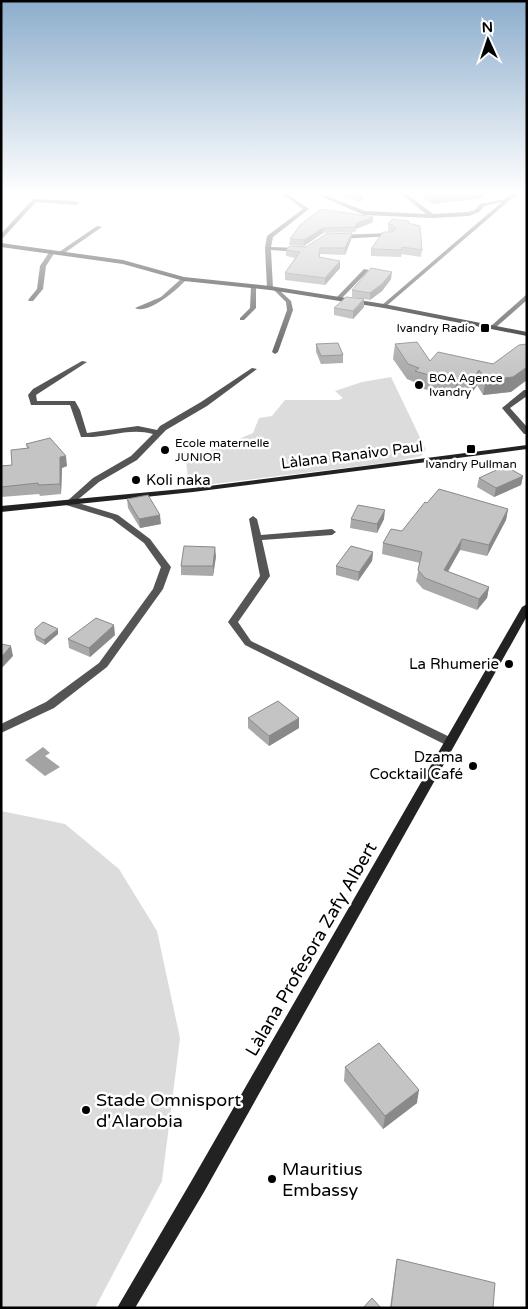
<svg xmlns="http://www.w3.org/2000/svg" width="528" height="1309" viewBox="0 0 528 1309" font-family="'Varela Round',sans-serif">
  <rect width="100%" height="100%" fill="#fff"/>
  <g fill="#dcdcdc">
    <path d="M391,377L426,450L421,456L393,462L189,487L186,461L253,433L259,418L272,416L285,400H339L343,398L335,391L362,382Z"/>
    <path d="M1,811L65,824L119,869L157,931L180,1038L162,1181L95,1308H1Z"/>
  </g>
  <path fill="#a3a3a3" d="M43,747L50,753L45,756L60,767L45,776L25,760Z"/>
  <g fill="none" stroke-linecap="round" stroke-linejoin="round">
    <g fill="#555" fill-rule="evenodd">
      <path d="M282,194H287L309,209L273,237L271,247L299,248L302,250L299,252L271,250L273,288L270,290L267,288L265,248L267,236L303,209Z"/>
      <path d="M315,194H322L365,211L426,214L401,194H407L433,214L468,212L475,210L480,204L505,199L511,194H517L384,308L382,307V305L502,202L484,206L479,212L469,216L432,218L364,215Z"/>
      <path d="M33,199L76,201L79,203L76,205L36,202L1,240V234Z"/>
      <path d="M97,226L102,227L63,254H59V252Z"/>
      <path d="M391,233L393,234V236L339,239L336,237L339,235Z"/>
      <path d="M50,251L55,252L46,266L43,289L33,301H29L28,300L37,289L40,266Z"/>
      <path d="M364,269L369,270L341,299H337V297Z"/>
      <path d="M182,278L187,279C178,289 148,315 135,308L161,297Z"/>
      <path d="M251,286L256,287V308L244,320H240V318L250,308Z"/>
      <path d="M277,288L291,301L293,310L278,352L275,354L272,352L287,310L286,302L274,290Z"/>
      <path d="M527,294V300L495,328H491V326Z"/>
      <path d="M82,361L87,362L36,395L37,401H75L80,410L87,433L138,426L157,430L160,426L201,402L252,368L257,369L207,406L166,430L137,460L99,482L75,502L118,515L150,539L171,567L163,589L107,667L54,708L1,733V724L46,702L99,663L153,589L161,567L144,543L112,519L66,505L65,503L93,478L131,456L153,434C130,427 107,438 84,437H81L70,405H31L28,395L33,389Z"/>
      <path d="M524,390H527V396L510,408L527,427V434H524L502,408Z"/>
      <path d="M253,516L257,519L261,535L332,529L336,532L332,535L262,540L270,576L238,622L251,641L454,739L455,742L454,745H446L245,645L228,622L260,576L249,519Z"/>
    </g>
    <g fill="#222" fill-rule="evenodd">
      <path d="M1,243L123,260L184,277L270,286L384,304L527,332V336L384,308L270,290L184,281L123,264L1,247Z"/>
      <path d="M527,445V449L193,492L1,512V506L193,488Z"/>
      <path d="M527,604V616L204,1192L135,1308H117L192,1180L522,607Z"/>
    </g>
  </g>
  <g fill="#a9a9a9">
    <path d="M336,194H363V196L360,203Z"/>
    <path d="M418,194H483V198L432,204Z"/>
    <path d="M409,221V224L422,250L421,257L402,254L401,257L371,256V249L392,232L388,231V224Z"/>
    <path d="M373,222L356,229L355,232L323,233L304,246L289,245L290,239L301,224Z"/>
    <path d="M352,233L351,240L345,255L320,254V257L340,268L325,285L285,280V273L295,258L286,256V250L306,247Z"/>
    <path d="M391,279L382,291L370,300L352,297V290Z"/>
    <path d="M364,307L353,319L334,315V308Z"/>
    <path d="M316,344L343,355V363L321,364L316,352Z"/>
    <path d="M395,344L430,361L493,364L511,392L483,395L477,385L470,396L457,394L454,398L414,386V382L407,379L393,359Z"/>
    <path d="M26,444L67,466L62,468L61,494L40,496L39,494L1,497V466L12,465L27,448Z"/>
    <path d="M523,476L521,485L494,497L477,487L479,478Z"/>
    <path d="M127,499L161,524L140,528L128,508Z"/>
    <path d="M427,503L508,509L506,520L487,556L460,550L448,572L489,587L487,598L477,610L423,589L416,581L420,563L382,554L383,543L402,531Z"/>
    <path d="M351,519H384L377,533L350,528Z"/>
    <path d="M373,552L372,561L358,581L336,575V566Z"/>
    <path d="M216,556L213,576L181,575V566Z"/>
    <path d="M58,634L45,645L36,640L35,635Z"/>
    <path d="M115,635L90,657L69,648L68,639Z"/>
    <path d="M248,718L299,728L269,746L248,728Z"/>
    <path d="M345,1067L417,1103L383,1129L344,1081Z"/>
    <path d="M397,1259L493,1308H390L395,1271Z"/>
  </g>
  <g fill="#898989">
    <path d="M362,194H363V196L360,203V196Z"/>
    <path d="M463,194H483V198L432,204L433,197Z"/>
    <path d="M373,217V222L356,229L355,232V227L357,223Z"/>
    <path d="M323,228V233L304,246V240Z"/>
    <path d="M352,233L351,240L345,255V248Z"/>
    <path d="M340,261V268L325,285V278Z"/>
    <path d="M392,272L391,279L382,291L370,300V293Z"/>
    <path d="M364,299V307L353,319V311Z"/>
    <path d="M527,367V380L511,392L483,395L486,380Z"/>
    <path d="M479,370L477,385L470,396L472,381Z"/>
    <path d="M459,378L457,394L454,398L456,383Z"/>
    <path d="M66,456L67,466L62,468L61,494L60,484V457Z"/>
    <path d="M523,476L521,485L494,497L496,488Z"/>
    <path d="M508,509L506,520L487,556L489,545Z"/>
    <path d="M385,510L384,519L377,533V524Z"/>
    <path d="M160,515L161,524L140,528L139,519Z"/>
    <path d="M462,539L460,550L442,581L444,570Z"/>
    <path d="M215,547L216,556L213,576V566Z"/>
    <path d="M373,552L372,561L358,581L359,572Z"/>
    <path d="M489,587L487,598L477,610L479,599Z"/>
    <path d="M114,625L115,635L90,657L89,648Z"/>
    <path d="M58,629V634L45,645L44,640Z"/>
    <path d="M11,646L13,656L1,669V657Z"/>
    <path d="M299,718V728L269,746V736Z"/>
    <path d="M419,1090L417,1103L383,1129L385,1116Z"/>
  </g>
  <g fill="#c4c4c4" stroke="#898989">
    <path d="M353,194H362L360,196Z"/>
    <path d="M428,194H463L433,197Z"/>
    <path d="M321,209L373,217L357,223L355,227L323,228L304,240L290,239L301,224Z"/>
    <path d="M392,219L409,221L408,223L420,226L422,250L402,247V250L371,249L383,232H392L396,229L393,225L388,224Z"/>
    <path d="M352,233L345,248H320L319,257L340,261L325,278L285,273L300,252L286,250L290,246L306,247L326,234Z"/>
    <path d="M371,268L392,272L382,284L370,293L352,290Z"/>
    <path d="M346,297L364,299L353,311L334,308Z"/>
    <path d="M417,342L430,361L438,352L493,364L519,345L527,344V367L513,377L486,380L479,370L472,381L459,378L456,383L415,371L419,368L408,364L395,344Z"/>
    <path d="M338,343L343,355L321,356L316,344Z"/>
    <path d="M50,438L66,456L60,457V484L38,485V483L1,487V466L12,465L11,450L29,448L26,444Z"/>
    <path d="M505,466L523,476L496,488L479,478Z"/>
    <path d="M439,489L508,509L489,545L462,539L444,570L489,587L479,599L425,578L418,570L422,552L383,543L391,529L402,531L425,502L427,503Z"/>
    <path d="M148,495L160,515L139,519L127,499Z"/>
    <path d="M358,505L385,510L377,524L351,519Z"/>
    <path d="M184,546L215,547L213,566H181Z"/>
    <path d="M351,546L373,552L359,572L336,566Z"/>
    <path d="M96,618L114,625L89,648L68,639Z"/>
    <path d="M43,622L58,629L44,640L35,635V629Z"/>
    <path d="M1,644L11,646L1,657Z"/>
    <path d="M278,701L299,718L269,736L248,718Z"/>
    <path d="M379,1043L419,1090L385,1116L345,1067Z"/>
    <path d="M397,1259L495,1283L493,1308H391Z"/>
    <path d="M372,1298L381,1308H363Z"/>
  </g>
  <linearGradient id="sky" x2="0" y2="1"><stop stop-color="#8cadcc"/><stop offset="0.51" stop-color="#fff"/><stop offset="1" stop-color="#fff" stop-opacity="0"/></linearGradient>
  <rect width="528" height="377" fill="url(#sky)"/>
  <g fill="#000" stroke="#fff" stroke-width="2">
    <rect x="480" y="323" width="10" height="10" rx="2.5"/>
    <circle cx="419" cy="385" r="5"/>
    <rect x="466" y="444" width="10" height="10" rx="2.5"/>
    <circle cx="165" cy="450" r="5"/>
    <circle cx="136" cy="480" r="5"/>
    <circle cx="509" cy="664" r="5"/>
    <circle cx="473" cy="766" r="5"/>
    <circle cx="86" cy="1110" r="5"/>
    <circle cx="272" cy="1179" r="5"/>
  </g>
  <g text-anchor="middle" stroke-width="5" stroke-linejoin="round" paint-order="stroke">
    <g font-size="12" fill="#000" stroke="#fff" text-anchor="start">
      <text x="475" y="332" text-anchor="end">Ivandry Radio</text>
      <text x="429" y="382">BOA Agence<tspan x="429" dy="14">Ivandry</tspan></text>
      <text x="175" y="447">Ecole maternelle<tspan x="175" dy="14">JUNIOR</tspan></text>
      <text x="471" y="468" text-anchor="middle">Ivandry Pullman</text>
    </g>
    <g font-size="15" fill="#000" stroke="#fff">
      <text transform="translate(352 455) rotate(-7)" y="5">Làlana Ranaivo Paul</text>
    </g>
    <g font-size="15" fill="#000" stroke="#fff" text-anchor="end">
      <text x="146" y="485" text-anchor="start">Koli naka</text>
      <text x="499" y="669">La Rhumerie</text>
      <text x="463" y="762">Dzama<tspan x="463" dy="17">Cocktail Café</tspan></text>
    </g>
    <g font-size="18" fill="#000" stroke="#fff">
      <text transform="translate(311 949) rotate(-60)" y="6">Làlana Profesora Zafy Albert</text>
    </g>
    <g font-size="18" fill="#000" stroke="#fff" text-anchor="start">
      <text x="96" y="1106">Stade Omnisport<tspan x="96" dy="21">d'Alarobia</tspan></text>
      <text x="282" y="1175">Mauritius<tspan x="282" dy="21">Embassy</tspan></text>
    </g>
  </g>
  <rect width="528" height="1309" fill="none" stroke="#000000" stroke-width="5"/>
  <g transform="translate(488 40) rotate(357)" stroke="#ffffff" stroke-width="4" paint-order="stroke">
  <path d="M0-4L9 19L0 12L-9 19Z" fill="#000000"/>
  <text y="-8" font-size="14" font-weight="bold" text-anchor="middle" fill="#000000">N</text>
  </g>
</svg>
